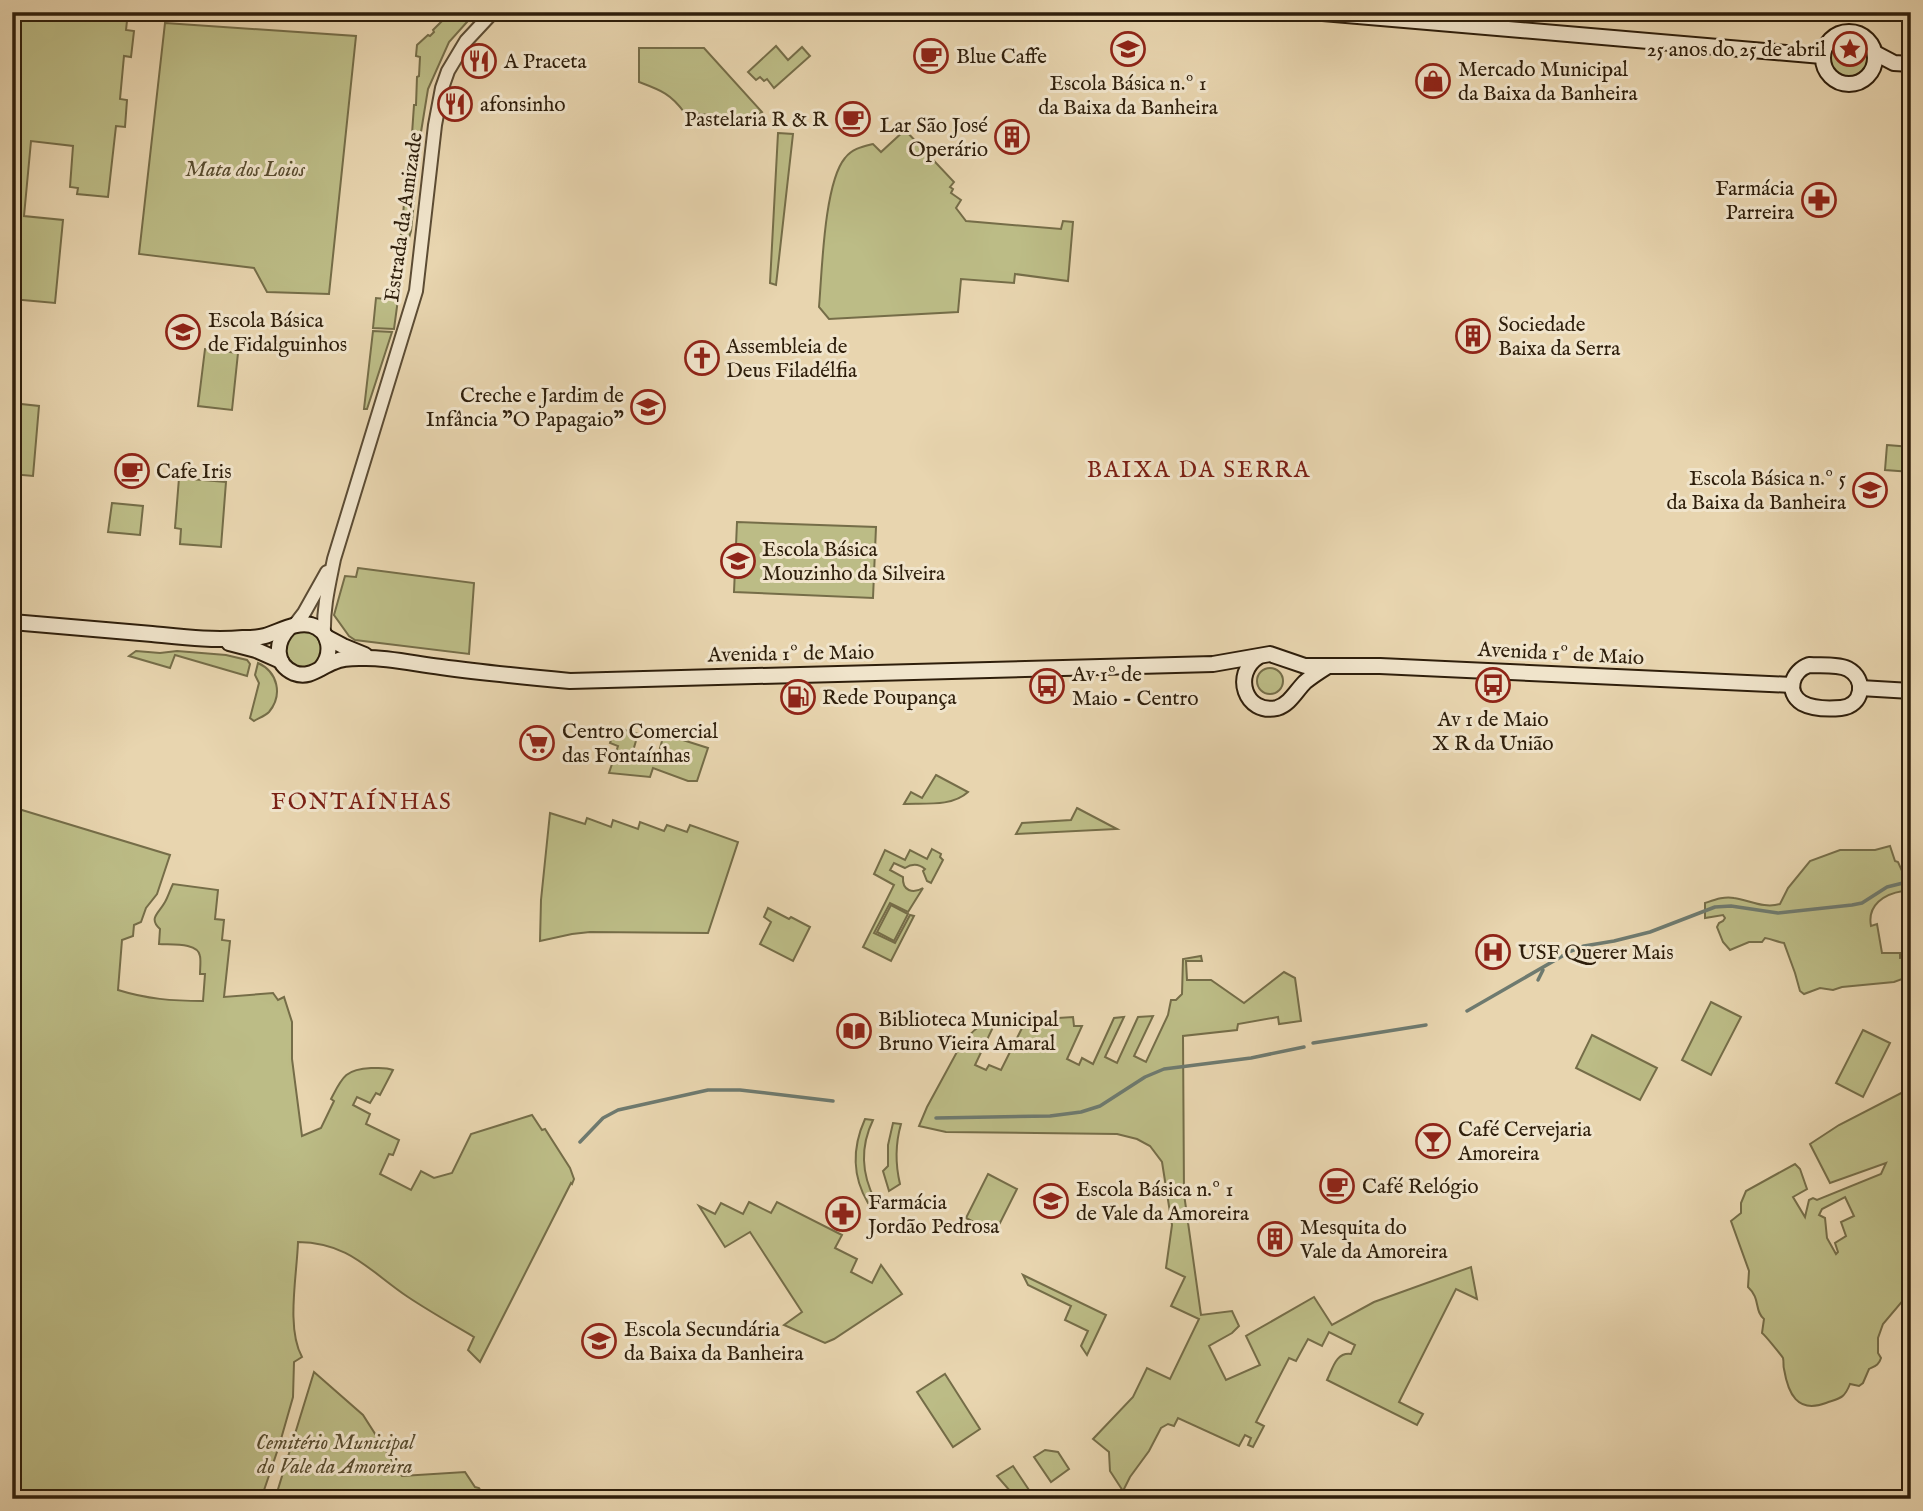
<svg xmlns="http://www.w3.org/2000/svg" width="1923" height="1511" viewBox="0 0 1923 1511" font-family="'IM FELL English',serif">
  <rect width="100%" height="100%" fill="#e8d5af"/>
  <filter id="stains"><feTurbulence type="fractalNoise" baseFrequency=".00286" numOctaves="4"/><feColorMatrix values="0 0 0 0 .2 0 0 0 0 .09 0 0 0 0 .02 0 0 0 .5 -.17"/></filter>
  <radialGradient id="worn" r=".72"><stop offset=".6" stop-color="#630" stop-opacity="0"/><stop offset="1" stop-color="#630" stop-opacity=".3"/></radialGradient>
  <g fill="#bcbc86" stroke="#756d48" stroke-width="2" fill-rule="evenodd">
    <path d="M12,12H128L126,30L134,31L131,57L124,56L120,99L127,100L125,127L116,126L108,197L77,194L78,188L70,187L73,146L31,141L24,216L63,220L55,303L12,299Z"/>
    <path d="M448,12H476L449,42L428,89L421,132L411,231L404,255L394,329L373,328L376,298L386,299L395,295L397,273H400V267L398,266L401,233H403L404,226L402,225L405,193L408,192V185H406L408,164L410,163L414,105H416L417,77L419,76L420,57L416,56L417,45L428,35L430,36L434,32L433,30L448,15Z"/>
    <path d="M165,23L356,36L329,294L267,292L254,268L139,254Z"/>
    <circle cx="1849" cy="59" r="20"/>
    <path d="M776,46L788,60L802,47L810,56L774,88L767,79L764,81L760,77L756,80L748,72Z"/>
    <path d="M639,48H704L762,112L751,120L684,112C670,93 660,90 639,82Z"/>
    <path d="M905,130L954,182L950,187L953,189L951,193L961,200L956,208L966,221L1061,229L1063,221L1073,222L1068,281L1015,274L1014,283L961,279L958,312L829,319L819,307C822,272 824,183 845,158C852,149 861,147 873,144L881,152Z"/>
    <path d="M778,133L793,134L776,285L770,283Z"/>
    <path d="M373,331L392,332L367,409H364Z"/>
    <path d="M205,349L238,353L232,410L198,406Z"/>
    <path d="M12,403L39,406L33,476L12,474Z"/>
    <path d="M1887,445L1911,447V472L1885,470Z"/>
    <path d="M179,478L226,482L221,547L180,544L181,529L175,528Z"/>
    <path d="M112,503L143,506L140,535L108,532Z"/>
    <path d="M737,522L876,527L873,598L734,592Z"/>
    <path d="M358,568L474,583L469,654L355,640L349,636L334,615L345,576L356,577Z"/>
    <circle cx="304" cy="649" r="19"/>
    <path d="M136,651L160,653L177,651L226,655L247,660L250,664L247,676L175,655L170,668L129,656Z"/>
    <path d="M258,663C278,672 283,695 269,712C265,716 259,718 254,721L250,718L259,683L255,675Z"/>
    <circle cx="1270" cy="681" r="13"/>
    <path d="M616,727L638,734L633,751L659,761L664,750L660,748L664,734L708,748L697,781H688L653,768L650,777L609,773L618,746L610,743Z"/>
    <path d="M936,775L968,792C952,807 924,803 904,804L911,792L922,798Z"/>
    <path d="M12,807L170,855L157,894L146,908L141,922L134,925L133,936L122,940L118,990C147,999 172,1001 203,1001L205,974H200C200,968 201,961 200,956C198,942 170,945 159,944L160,929C148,918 159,913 165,902C168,897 170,890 173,884L218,890L215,919L224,920L222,940L230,941L224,997L273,993L278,1000L284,997L292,1022V1059L302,1136L321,1128L334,1101L331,1099C342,1078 345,1069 371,1068C379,1068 386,1067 393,1070L380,1095L376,1093L370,1103L357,1097L353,1105L370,1114L366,1124L399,1140L393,1155L389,1154L380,1174L411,1190L421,1171L434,1178L452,1173L471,1134L532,1115L542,1130L545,1129L570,1168L574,1179L572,1184L571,1183L480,1362L468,1350L474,1337C452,1324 429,1311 408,1297C368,1270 350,1243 298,1242C297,1275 286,1328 302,1357L294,1362L293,1397L279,1446L261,1499H12Z"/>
    <path d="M1077,808L1117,829L1016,834L1022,823L1071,820Z"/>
    <path d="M550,813L585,824L587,818L611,827L613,820L638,829L640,822L664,831L667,825L687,832L690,825L738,842L708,933L590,932L572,934L540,941L541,900Z"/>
    <path d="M1911,844V884L1905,886L1903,891C1884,894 1867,905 1871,926L1877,924L1882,953H1900V958L1909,957L1910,966L1905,978L1894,982L1842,987L1833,990L1820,988L1804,994L1800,991L1795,973L1784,943C1777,942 1772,939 1765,938L1762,942H1749L1730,950L1723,942L1717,927L1719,923L1723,921L1725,918L1723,915L1705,918V903C1714,900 1724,896 1734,898C1749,900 1764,909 1780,904L1788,888L1810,861L1840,850H1875L1890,846L1895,861L1898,862L1903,873L1906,866Z"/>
    <path d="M932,849L941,854L940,857L943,860L931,883L927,881L923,871L925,869C918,863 911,864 905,868L894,863L890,870L903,877C902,891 913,894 923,888L908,912L890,903L874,933L895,943L910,915L914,916L891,961L863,947L894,885L874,874L885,850L905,860L910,850L927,859Z"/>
    <path d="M891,905L908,914L894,941L877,932Z"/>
    <path d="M768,908L789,919L791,917L810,927L793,961L760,944L771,922L764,917Z"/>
    <path d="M1201,956L1202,961H1186L1187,980H1211L1244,1003L1284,972L1295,978L1301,1021L1279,1024L1278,1017L1238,1024L1237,1030L1183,1036L1184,1194L1201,1315L1232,1311L1239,1326L1232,1333L1209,1346L1226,1380L1260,1365L1246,1336L1314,1297L1332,1325L1374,1302L1471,1267L1477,1299L1456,1289L1399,1402L1423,1414L1417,1425L1327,1380C1333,1368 1336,1352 1351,1354L1355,1345L1329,1332L1322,1346L1308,1339L1296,1361L1289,1358L1256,1422L1264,1426L1253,1447L1248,1445L1251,1438L1245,1435L1239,1446L1178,1418L1174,1426L1168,1424L1161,1428L1149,1451L1130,1477L1123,1491L1110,1471L1109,1452L1093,1439L1133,1397L1147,1368L1170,1379L1199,1319L1171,1306L1185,1277L1166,1268L1172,1225L1162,1162L1150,1146L1137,1139L1117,1134L946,1132L919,1126L927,1107L958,1050C971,1035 972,1025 995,1023L975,1065L986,1070L989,1065L1001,1070L1026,1020L1073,1017L1074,1026H1082L1067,1059L1079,1065L1082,1058L1093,1064L1114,1018L1124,1017L1105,1057L1117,1063L1138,1017L1153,1016L1134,1056L1146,1062L1168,1015L1171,1000H1176L1182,994L1183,959Z"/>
    <path d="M1711,1002L1741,1017L1711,1075L1682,1060Z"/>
    <path d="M1863,1030L1890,1043L1863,1097L1836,1083Z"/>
    <path d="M1592,1035L1657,1068L1640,1100L1576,1068Z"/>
    <path d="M1911,1088V1291L1883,1324L1878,1338V1353L1881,1358C1879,1365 1875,1366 1869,1369L1863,1383L1859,1386L1850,1384C1844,1399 1840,1398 1826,1403C1797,1414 1788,1393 1784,1369C1783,1366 1784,1362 1783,1358C1781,1355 1765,1335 1762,1333L1764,1319C1754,1311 1761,1299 1748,1287L1749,1271L1731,1221L1741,1213V1203L1746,1191L1795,1164L1800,1169L1807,1189L1793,1197L1805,1217L1809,1200L1813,1198L1817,1200L1881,1174L1886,1163L1830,1183L1810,1144L1839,1125ZM1845,1197L1854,1216L1841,1222L1846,1236L1835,1243L1838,1252L1836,1254L1827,1238L1825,1218L1819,1215L1822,1209Z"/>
    <path d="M865,1119L873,1120C860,1147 861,1173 875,1200L868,1203C852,1176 852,1148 865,1119Z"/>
    <path d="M893,1123L901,1124C895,1145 895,1163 900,1184L889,1191L883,1171L888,1166V1145Z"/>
    <path d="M988,1174L1017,1189L995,1233L966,1218Z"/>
    <path d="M749,1202L771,1213L777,1202L842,1235L835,1248L857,1259L851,1272L872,1283L881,1265L902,1294L834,1339L825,1343L784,1325L802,1312L750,1232L725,1247L699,1206L715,1214L721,1203L743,1214Z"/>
    <path d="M1023,1275L1106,1315L1087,1355L1081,1346L1088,1331L1065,1320L1071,1306L1028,1285Z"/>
    <path d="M314,1372L363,1415L402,1476L465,1472L475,1487L479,1488L486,1499H275Z"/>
    <path d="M945,1374L980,1429L953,1447L917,1392Z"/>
    <path d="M1045,1450L1058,1452L1069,1469L1051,1482L1034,1457Z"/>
    <path d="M1013,1466L1035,1499H1017L997,1476Z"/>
  </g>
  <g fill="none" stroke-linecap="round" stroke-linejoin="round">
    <g stroke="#6e7a6f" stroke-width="3.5">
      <path d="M12,16L18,12"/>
      <path d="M1538,980L1543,970"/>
      <path d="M1467,1011L1571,951L1584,946L1614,941L1650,932L1715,907L1731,906L1778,913L1852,905L1862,903L1887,887L1911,881"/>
      <path d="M1313,1043L1426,1025"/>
      <path d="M936,1118L1050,1116L1081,1112L1100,1106L1145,1077L1164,1069L1251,1058L1304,1047"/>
      <path d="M580,1142L603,1118L618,1110L708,1090H740L833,1101"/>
    </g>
    <g stroke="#5c4c34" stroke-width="16">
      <g id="tertiary">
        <path d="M294,626L304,613L327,572"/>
        <path d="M324,634C323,608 329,584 334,559L416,291L435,125L442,88L448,71L466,41L493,12"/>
      </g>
    </g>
    <g stroke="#2e1e0b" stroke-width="18">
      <g id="secondary">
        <path d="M1311,12L1822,56"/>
        <circle cx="1849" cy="58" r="26"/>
        <path d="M1875,53L1894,63L1911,64"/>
        <path d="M12,622C59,626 105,630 152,634C182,637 213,641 243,638C250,638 258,638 265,636C279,632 296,621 311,625C331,631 333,654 321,668"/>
        <path d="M289,628C275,642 274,664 294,673C310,679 320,667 334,662C344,657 355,658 366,658C391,658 416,664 441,667C484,673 527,677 570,681L1213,664L1270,654L1305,666H1380L1792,685"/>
        <path d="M326,637L343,646L365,655"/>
        <path d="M229,643L256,650L281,661"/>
        <path d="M1258,657C1232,674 1245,715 1277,708C1290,704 1296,691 1305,682C1312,676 1320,671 1328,666"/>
        <path d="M1809,665C1820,666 1838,664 1848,669C1867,679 1863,706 1841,708C1829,709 1813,709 1802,703C1785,692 1792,671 1809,665Z"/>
        <path d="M1860,688L1911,691"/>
      </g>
    </g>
    <use href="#tertiary" stroke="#f0e4cb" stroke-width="12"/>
    <use href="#secondary" stroke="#f0e4cb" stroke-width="14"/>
  </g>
  <defs>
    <g id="school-ring" transform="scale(1.75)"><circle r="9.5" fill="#f0e4cb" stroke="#8f2418" stroke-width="1.5"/><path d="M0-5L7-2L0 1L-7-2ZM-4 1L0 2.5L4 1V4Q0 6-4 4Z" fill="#8f2418"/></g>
    <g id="sight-ring" transform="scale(1.75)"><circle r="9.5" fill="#f0e4cb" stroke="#8f2418" stroke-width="1.5"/><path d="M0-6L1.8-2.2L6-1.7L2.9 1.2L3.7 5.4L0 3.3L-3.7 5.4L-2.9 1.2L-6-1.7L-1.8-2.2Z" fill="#8f2418"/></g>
    <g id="cafe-ring" transform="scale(1.75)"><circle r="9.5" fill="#f0e4cb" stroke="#8f2418" stroke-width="1.5"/><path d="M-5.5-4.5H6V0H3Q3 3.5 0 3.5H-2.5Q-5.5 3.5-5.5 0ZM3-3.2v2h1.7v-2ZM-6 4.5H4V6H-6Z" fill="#8f2418"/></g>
    <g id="restaurant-ring" transform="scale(1.75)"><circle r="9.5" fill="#f0e4cb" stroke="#8f2418" stroke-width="1.5"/><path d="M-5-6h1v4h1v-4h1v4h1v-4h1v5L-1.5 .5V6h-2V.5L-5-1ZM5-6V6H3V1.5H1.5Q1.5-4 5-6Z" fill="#8f2418"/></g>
    <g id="shop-ring" transform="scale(1.75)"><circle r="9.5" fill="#f0e4cb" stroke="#8f2418" stroke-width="1.5"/><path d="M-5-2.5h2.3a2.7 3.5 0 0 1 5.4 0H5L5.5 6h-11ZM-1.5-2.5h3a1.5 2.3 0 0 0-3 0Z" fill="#8f2418"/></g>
    <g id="building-ring" transform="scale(1.75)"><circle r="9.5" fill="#f0e4cb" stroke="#8f2418" stroke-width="1.5"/><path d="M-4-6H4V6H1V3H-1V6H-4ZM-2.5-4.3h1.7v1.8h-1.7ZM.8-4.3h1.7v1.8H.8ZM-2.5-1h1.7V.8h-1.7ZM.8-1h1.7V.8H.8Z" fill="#8f2418"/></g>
    <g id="pharmacy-ring" transform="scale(1.75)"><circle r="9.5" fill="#f0e4cb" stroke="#8f2418" stroke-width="1.5"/><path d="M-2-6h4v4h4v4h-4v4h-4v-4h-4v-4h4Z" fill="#8f2418"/></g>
    <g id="church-ring" transform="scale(1.75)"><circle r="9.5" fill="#f0e4cb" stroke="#8f2418" stroke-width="1.5"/><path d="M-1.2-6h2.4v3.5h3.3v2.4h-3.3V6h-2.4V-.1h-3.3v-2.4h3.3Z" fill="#8f2418"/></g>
    <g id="bus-ring" transform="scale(1.75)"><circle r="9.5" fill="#f0e4cb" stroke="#8f2418" stroke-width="1.5"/><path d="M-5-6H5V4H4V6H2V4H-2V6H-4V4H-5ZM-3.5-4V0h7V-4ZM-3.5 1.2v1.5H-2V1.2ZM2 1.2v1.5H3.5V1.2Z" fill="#8f2418"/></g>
    <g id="fuel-ring" transform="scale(1.75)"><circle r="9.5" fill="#f0e4cb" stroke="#8f2418" stroke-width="1.5"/><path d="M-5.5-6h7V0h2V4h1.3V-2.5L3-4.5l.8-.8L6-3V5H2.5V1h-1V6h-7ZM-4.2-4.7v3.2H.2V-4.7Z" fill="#8f2418"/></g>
    <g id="supermarket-ring" transform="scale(1.75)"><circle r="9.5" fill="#f0e4cb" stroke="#8f2418" stroke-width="1.5"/><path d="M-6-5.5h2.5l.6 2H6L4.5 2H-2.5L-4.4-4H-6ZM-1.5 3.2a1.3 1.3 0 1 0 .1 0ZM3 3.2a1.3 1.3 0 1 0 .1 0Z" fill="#8f2418"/></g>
    <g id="hospital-ring" transform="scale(1.75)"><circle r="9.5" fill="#f0e4cb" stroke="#8f2418" stroke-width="1.5"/><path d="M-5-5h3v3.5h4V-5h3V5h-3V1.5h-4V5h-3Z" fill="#8f2418"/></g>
    <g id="library-ring" transform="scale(1.75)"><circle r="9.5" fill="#f0e4cb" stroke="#8f2418" stroke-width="1.5"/><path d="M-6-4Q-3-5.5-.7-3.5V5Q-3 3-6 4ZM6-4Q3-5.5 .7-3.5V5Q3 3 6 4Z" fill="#8f2418"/></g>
    <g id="bar-ring" transform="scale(1.75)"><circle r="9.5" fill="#f0e4cb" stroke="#8f2418" stroke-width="1.5"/><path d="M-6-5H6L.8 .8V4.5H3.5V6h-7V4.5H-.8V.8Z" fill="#8f2418"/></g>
  </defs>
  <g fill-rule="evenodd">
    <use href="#school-ring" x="1128" y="49"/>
    <use href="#sight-ring" x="1850" y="49"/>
    <use href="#cafe-ring" x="931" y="56"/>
    <use href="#restaurant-ring" x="479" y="61"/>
    <use href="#shop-ring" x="1433" y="81"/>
    <use href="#restaurant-ring" x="455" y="104"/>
    <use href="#cafe-ring" x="853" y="119"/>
    <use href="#building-ring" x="1012" y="137"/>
    <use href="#pharmacy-ring" x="1819" y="200"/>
    <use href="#school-ring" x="183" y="332"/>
    <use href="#building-ring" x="1473" y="336"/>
    <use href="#church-ring" x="702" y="358"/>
    <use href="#school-ring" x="648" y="407"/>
    <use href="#cafe-ring" x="132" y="471"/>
    <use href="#school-ring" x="1870" y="490"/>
    <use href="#school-ring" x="738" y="561"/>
    <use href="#bus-ring" x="1493" y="685"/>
    <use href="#bus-ring" x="1047" y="686"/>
    <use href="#fuel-ring" x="798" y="697"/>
    <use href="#supermarket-ring" x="537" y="743"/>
    <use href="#hospital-ring" x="1493" y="952"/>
    <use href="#library-ring" x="854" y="1031"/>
    <use href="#bar-ring" x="1433" y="1141"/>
    <use href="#cafe-ring" x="1337" y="1186"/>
    <use href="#school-ring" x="1051" y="1201"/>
    <use href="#pharmacy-ring" x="843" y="1214"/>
    <use href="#building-ring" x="1275" y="1239"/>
    <use href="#school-ring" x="599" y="1341"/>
  </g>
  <g text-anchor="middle" stroke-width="6" stroke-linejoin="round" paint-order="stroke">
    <g font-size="21" fill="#2e1e0b" stroke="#f0e4cb" text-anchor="start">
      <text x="1826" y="56" text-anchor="end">25 anos do 25 de abril</text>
      <text x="956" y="63">Blue Caffe</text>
      <text x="504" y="68">A Praceta</text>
      <text x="1458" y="76">Mercado Municipal<tspan x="1458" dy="24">da Baixa da Banheira</tspan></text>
      <text x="1128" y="90" text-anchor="middle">Escola Básica n.º 1<tspan x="1128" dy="24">da Baixa da Banheira</tspan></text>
      <text x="480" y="111">afonsinho</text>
      <text x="828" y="126" text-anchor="end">Pastelaria R &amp; R</text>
      <text x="988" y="132" text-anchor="end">Lar São José<tspan x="988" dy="24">Operário</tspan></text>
      <text x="1794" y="195" text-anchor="end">Farmácia<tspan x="1794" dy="24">Parreira</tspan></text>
      <text x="208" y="327">Escola Básica<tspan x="208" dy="24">de Fidalguinhos</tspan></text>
      <text x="1498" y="331">Sociedade<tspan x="1498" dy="24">Baixa da Serra</tspan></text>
      <text x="726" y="353">Assembleia de<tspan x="726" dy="24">Deus Filadélfia</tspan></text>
      <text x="624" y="402" text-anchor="end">Creche e Jardim de<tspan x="624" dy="24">Infância "O Papagaio"</tspan></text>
      <text x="156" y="478">Cafe Iris</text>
      <text x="1846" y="485" text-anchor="end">Escola Básica n.º 5<tspan x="1846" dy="24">da Baixa da Banheira</tspan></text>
      <text x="762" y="556">Escola Básica<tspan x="762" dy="24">Mouzinho da Silveira</tspan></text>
      <text x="1072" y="681">Av 1º de<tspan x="1072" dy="24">Maio - Centro</tspan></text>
      <text x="822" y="704">Rede Poupança</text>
      <text x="1493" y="726" text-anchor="middle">Av 1 de Maio<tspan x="1493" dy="24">X R da União</tspan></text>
      <text x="562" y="738">Centro Comercial<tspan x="562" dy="24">das Fontaínhas</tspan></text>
      <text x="1518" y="959">USF Querer Mais</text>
      <text x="878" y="1026">Biblioteca Municipal<tspan x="878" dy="24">Bruno Vieira Amaral</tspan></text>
      <text x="1458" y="1136">Café Cervejaria<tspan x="1458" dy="24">Amoreira</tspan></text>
      <text x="1362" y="1193">Café Relógio</text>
      <text x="1076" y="1196">Escola Básica n.º 1<tspan x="1076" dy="24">de Vale da Amoreira</tspan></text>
      <text x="868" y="1209">Farmácia<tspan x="868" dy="24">Jordão Pedrosa</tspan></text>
      <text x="1300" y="1234">Mesquita do<tspan x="1300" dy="24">Vale da Amoreira</tspan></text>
      <text x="624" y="1336">Escola Secundária<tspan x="624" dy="24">da Baixa da Banheira</tspan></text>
    </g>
    <g font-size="21" font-style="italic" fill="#594d30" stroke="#f0e4cb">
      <text x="245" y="176">Mata dos Loios</text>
      <text x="335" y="1449">Cemitério Municipal<tspan x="335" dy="24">do Vale da Amoreira</tspan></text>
    </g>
    <g font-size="21" fill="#2e1e0b" stroke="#f0e4cb">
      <text transform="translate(403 217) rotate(-82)" y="7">Estrada da Amizade</text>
      <text transform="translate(791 653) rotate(-1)" y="7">Avenida 1º de Maio</text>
      <text transform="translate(1561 653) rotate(3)" y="7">Avenida 1º de Maio</text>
    </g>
    <g font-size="23" letter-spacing="2" fill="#7a1f14" stroke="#f0e4cb">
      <text x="1199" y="477">BAIXA DA SERRA</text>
      <text x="362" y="809">FONTAÍNHAS</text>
    </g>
  </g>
  <rect width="1923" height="1511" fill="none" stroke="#e8d5af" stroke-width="42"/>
  <rect x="14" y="14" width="1895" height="1483" fill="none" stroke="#2e1e0b" stroke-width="3.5"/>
  <rect x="21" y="21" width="1881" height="1469" fill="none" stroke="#2e1e0b" stroke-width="2"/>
  <rect width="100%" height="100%" filter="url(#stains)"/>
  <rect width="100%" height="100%" fill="url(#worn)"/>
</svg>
